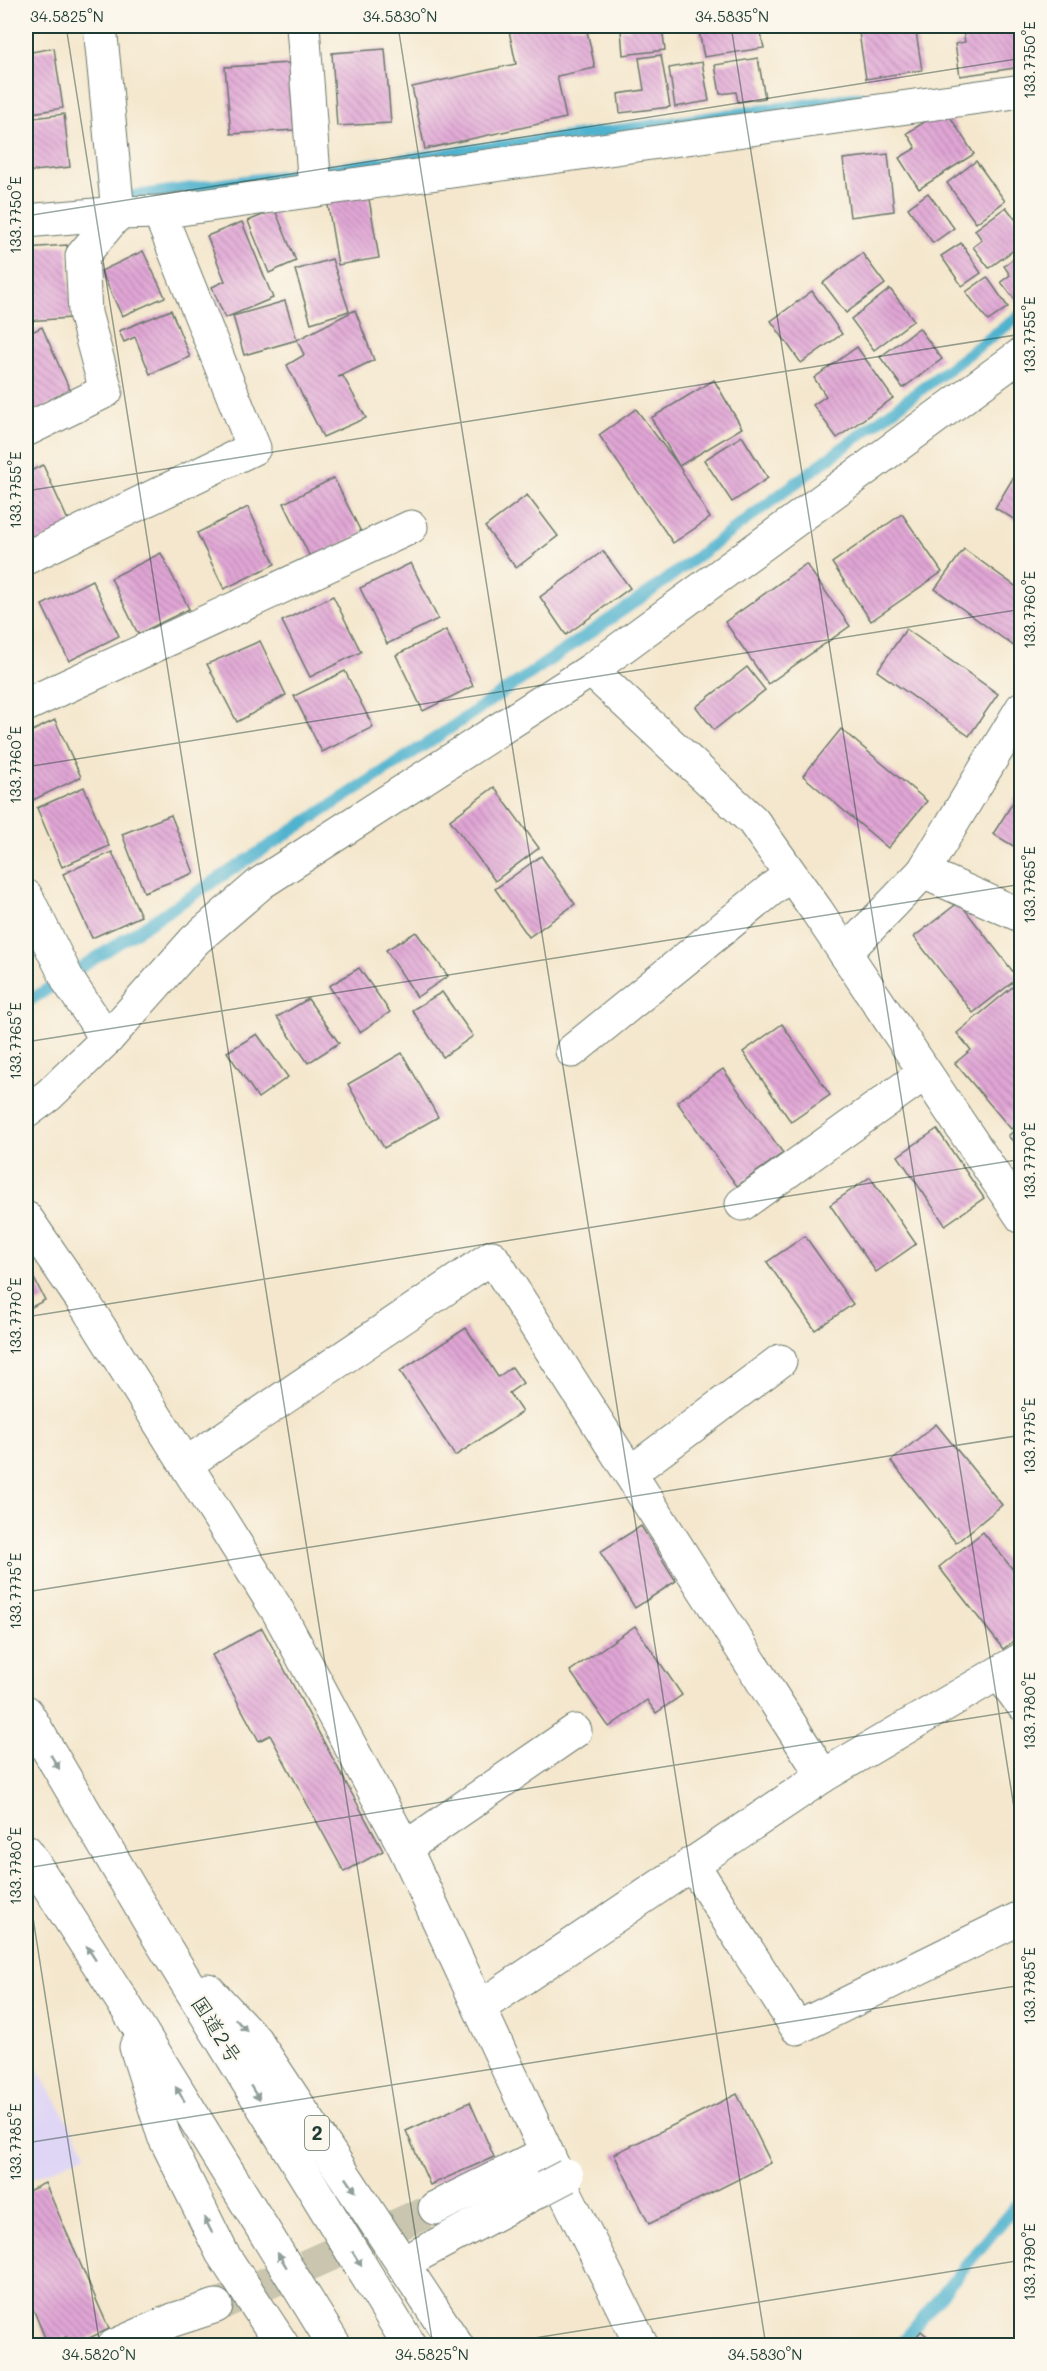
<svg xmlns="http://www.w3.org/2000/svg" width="1047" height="2371" viewBox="0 0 1047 2371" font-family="Mali,'Klee One',sans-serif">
  <defs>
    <pattern id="building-back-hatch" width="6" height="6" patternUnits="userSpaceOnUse" patternTransform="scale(1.5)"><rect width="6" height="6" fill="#e1a6d6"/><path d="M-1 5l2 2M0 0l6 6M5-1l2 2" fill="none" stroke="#b688ae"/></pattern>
  </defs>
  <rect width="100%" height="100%" fill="#fbf7ec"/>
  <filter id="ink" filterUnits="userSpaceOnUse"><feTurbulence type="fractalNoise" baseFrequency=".0167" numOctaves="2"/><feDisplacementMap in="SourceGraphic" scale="12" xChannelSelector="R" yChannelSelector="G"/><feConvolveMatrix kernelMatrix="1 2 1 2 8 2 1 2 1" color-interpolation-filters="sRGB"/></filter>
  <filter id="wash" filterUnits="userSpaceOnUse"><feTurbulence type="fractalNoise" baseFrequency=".008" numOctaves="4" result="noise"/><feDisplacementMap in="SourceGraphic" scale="24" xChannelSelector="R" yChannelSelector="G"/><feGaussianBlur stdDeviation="1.35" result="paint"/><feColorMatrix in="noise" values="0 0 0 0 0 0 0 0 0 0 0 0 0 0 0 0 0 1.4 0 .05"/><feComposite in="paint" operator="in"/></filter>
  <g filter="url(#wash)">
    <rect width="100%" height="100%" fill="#f4e7cd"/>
    <path fill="#dfd5f5" d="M26,2050L87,2154L26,2181Z"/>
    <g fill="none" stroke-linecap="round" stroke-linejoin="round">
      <g stroke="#4fb2ce" stroke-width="12">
        <path d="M127,197L861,97"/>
        <path d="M26,1003L440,735L651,591L1022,314"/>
        <path d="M899,2346L1022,2198"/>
      </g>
    </g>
    <g id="blocks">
      <g fill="url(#building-back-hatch)">
        <path d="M508,26H586L595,68L557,76L566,118L425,149L412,87L516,64Z"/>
        <path d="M630,26H662L665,50L623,55L621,30L630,29Z"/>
        <path d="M698,26H759L764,48L704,57Z"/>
        <path d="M858,26H915L922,70L866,79Z"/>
        <path d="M962,26H1022V67L960,76L955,44L965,42Z"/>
        <path d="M54,48L63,108L26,114V53Z"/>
        <path d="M385,49L391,123L337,126L332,53Z"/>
        <path d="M661,55L670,107L620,113L618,94L644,90L639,58Z"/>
        <path d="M758,58L765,98L738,102L736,92L720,94L715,65Z"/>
        <path d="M702,62L709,101L675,107L669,68Z"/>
        <path d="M289,63L294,130L231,134L225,67Z"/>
        <path d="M945,109L974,154L919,189L899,158L916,148L907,133Z"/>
        <path d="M64,114L70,167L26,172V119Z"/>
        <path d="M888,154L894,211L850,217L843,159Z"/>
        <path d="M976,161L1005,201L976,223L947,183Z"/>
        <path d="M368,193L379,258L338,265L327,199Z"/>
        <path d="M928,193L954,228L933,243L908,208Z"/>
        <path d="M1006,207L1022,228V244L989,268L973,247L982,240L975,230Z"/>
        <path d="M275,210L296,261L269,273L248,221Z"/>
        <path d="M242,222L273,298L225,318L212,287L225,281L207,236Z"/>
        <path d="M961,243L981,273L962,286L941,256Z"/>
        <path d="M67,245L71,318L26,321V248Z"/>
        <path d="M143,251L165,297L122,316L101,271Z"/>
        <path d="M1022,252V301L1018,304L1001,282L1010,275L1004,266Z"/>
        <path d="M862,253L885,284L846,313L823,283Z"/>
        <path d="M332,259L349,311L311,323L295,270Z"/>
        <path d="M987,277L1008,307L988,321L966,292Z"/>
        <path d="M890,289L914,320L874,350L851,319Z"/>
        <path d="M812,291L842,334L801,363L771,321Z"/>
        <path d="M285,301L297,340L355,310L374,360L338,377L343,376L366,418L323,437L287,365L304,355L297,340L244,355L233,316Z"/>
        <path d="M171,310L190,357L150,374L135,337L124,342L119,331Z"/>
        <path d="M42,327L72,395L26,416V335Z"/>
        <path d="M919,328L942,359L903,388L880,357Z"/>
        <path d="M857,347L893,398L837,438L813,405L826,396L814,378Z"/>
        <path d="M714,380L742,428L679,466L710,518L673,543L599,435L636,409L679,466L651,418Z"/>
        <path d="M742,436L768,478L732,502L704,460Z"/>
        <path d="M1022,463V524L995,508Z"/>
        <path d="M43,465L71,527L26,547V473Z"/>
        <path d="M334,478L362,534L311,559L284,503Z"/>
        <path d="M527,495L558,536L516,568L485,527Z"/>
        <path d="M248,507L275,564L224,589L197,533Z"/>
        <path d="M902,514L942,572L871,621L832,563Z"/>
        <path d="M964,549L1022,591V652L935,589Z"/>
        <path d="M603,551L630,588L566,635L540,597Z"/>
        <path d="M161,553L189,609L138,634L111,578Z"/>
        <path d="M411,563L438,619L387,644L360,588Z"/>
        <path d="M806,564L850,626L768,684L725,622Z"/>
        <path d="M92,580L119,636L69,661L42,605Z"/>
        <path d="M333,596L361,652L310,677L282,621Z"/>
        <path d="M906,629L998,694L969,736L877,671Z"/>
        <path d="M446,630L473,686L423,711L396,655Z"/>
        <path d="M260,641L286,695L237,722L207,664Z"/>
        <path d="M747,667L765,690L714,730L696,707Z"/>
        <path d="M345,671L373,727L322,752L294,696Z"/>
        <path d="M55,720L81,777L31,801L26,790V734Z"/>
        <path d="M841,729L927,801L888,848L803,776Z"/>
        <path d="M84,787L109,846L62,867L37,808Z"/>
        <path d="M494,787L539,848L495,881L450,820Z"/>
        <path d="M1022,788V851L993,834Z"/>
        <path d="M171,815L194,873L144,892L122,834Z"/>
        <path d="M112,852L141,916L92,938L63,874Z"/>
        <path d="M541,856L575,904L529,937L495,889Z"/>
        <path d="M959,902L1018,978L973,1013L914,937Z"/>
        <path d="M416,932L448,976L417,997L386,950Z"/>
        <path d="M359,968L390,1012L360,1032L329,986Z"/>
        <path d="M1022,979V1120L1011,1129L955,1063L971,1050L957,1033Z"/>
        <path d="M442,992L473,1036L443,1057L412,1010Z"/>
        <path d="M308,999L339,1043L308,1063L277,1017Z"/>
        <path d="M782,1024L830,1095L791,1122L743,1052Z"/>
        <path d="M257,1034L288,1077L258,1098L227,1052Z"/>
        <path d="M402,1053L438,1117L384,1148L348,1084Z"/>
        <path d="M723,1069L783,1153L737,1186L677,1102Z"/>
        <path d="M1022,1124V1150L1008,1136Z"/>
        <path d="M937,1129L984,1198L945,1225L898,1156Z"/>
        <path d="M870,1177L916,1244L876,1272L830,1205Z"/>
        <path d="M805,1236L853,1304L815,1330L767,1262Z"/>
        <path d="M26,1263L45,1300L26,1310Z"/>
        <path d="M466,1328L498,1377L512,1367L523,1383L509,1393L522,1412L455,1456L400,1371Z"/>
        <path d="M936,1424L1002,1505L956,1543L891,1461Z"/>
        <path d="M641,1526L676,1581L635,1608L600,1552Z"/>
        <path d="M983,1532L1022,1581V1635L1003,1649L939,1567Z"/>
        <path d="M635,1626L682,1695L656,1713L647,1700L609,1727L570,1671Z"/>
        <path d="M262,1628L383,1851L344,1872L270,1735L259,1741L212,1655Z"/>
        <path d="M737,2094L771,2163L649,2224L614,2154Z"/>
        <path d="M470,2102L494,2157L430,2185L406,2131Z"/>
        <path d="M45,2183L109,2329L72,2346L66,2337L48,2345L26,2292V2192Z"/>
        <path d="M921,2331L939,2346H909Z"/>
      </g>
    </g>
  </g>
  <g filter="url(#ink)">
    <use href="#blocks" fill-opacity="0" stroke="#6a786a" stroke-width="1.5"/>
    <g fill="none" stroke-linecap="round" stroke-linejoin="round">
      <path stroke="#c9c5ae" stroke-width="33" stroke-dasharray="33 16" stroke-linecap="butt" d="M216,2306L435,2208"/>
      <g stroke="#6a786a" stroke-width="35">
        <g id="minor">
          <path d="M303,26L315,190"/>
          <path d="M26,221L118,213L159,212L1022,91"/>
          <path d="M26,430L106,391L85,313L82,256L118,213L100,26"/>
          <path d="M26,558L254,448L159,212"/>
          <path d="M591,670L753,821L817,911L1022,1217"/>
          <path d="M26,705L411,527"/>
          <path d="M923,872L1022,916"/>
          <path d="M26,896L69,982L107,1039"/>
          <path d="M845,953L923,872L1022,708"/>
          <path d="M572,1051L789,875"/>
          <path d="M26,1112L49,1095L107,1039L195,940L261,883L591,670L1022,354"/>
          <path d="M742,1204L925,1073"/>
          <path d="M26,1218L85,1304L279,1613L405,1848L567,2196L642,2346"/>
          <path d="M186,1464L492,1257L823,1776"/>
          <path d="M630,1473L780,1361"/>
          <path d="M999,1673L1022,1704"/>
          <path d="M405,1848L575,1731"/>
          <path d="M692,1863L797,2028L1022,1917"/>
          <path d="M480,2007L823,1776L1022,1659"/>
          <path d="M435,2208L546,2153"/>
          <path d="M403,2263L544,2188"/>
          <path d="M114,2346L173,2320L216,2306"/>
        </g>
      </g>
      <g stroke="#6a786a" stroke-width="35">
        <g id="highway">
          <path d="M26,1712L158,1936L410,2346"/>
          <path d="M26,1851L123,2002L335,2346"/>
          <path d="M208,1990L255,2040L457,2346"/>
          <path d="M136,2047L164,2136L222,2253L283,2346"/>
        </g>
      </g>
      <use href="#minor" stroke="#fff" stroke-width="33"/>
      <use href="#highway" stroke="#fff" stroke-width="33"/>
      <g stroke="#6a786a" stroke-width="35" stroke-linecap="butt">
        <path id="minor-bridge" d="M544,2188L567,2176"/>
      </g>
      <use href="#minor-bridge" stroke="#fff" stroke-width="33"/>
    </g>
    <defs><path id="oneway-solid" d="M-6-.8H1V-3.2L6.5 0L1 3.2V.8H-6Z" transform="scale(1.5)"/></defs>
    <g fill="#8f9e9a">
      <use href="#oneway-solid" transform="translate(55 1762) rotate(59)"/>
      <use href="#oneway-solid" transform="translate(91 1953) rotate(-123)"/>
      <use href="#oneway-solid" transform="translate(241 2025) rotate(47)"/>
      <use href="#oneway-solid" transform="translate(255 2093) rotate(58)"/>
      <use href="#oneway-solid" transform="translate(180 2094) rotate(-122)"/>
      <use href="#oneway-solid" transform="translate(351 2185) rotate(56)"/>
      <use href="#oneway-solid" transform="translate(208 2225) rotate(-117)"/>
      <use href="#oneway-solid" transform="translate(357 2259) rotate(58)"/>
      <use href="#oneway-solid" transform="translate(282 2260) rotate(-122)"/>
    </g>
  </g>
  <path fill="none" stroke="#1f3d34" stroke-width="1.5" stroke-opacity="0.45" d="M66,26L433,2346M398,26L766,2346M731,26L1022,1858M26,216L1022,58M26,491L1022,334M26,767L1022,609M26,1042L1022,884M26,1317L1022,1159M26,1592L1022,1435M26,1868L1022,1710M26,1873L100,2346M26,2143L1022,1985M484,2346L1022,2260"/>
  <g text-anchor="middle" stroke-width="4.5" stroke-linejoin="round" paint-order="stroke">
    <rect fill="#fbf7ec" stroke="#61756b" stroke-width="1.5" x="305" y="2116" width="24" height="34" rx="4.5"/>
    <g font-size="20" font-weight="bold" fill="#1f3d34">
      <text x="317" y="2140">2</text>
    </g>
    <g font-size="21" fill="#1f3d34" stroke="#fbf7ec">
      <text transform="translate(216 2030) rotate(58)" y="7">国道2号</text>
    </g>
  </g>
  <rect width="1047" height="2371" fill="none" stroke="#fbf7ec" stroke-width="66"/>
  <rect x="33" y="33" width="981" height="2305" fill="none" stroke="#1f3d34" stroke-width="2"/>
  <g font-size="15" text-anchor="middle" fill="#1f3d34">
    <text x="67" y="22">34.5825°N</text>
    <text x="400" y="22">34.5830°N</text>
    <text x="732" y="22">34.5835°N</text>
    <text transform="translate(1030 60) rotate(-90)" y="5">133.7750°E</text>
    <text transform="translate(16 215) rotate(-90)" y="5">133.7750°E</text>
    <text transform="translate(1030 335) rotate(-90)" y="5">133.7755°E</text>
    <text transform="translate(16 490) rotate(-90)" y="5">133.7755°E</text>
    <text transform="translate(1030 610) rotate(-90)" y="5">133.7760°E</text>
    <text transform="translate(16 765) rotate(-90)" y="5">133.7760°E</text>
    <text transform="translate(1030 885) rotate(-90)" y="5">133.7765°E</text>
    <text transform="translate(16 1041) rotate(-90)" y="5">133.7765°E</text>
    <text transform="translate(1030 1161) rotate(-90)" y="5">133.7770°E</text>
    <text transform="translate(16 1316) rotate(-90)" y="5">133.7770°E</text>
    <text transform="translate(1030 1436) rotate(-90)" y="5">133.7775°E</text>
    <text transform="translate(16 1591) rotate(-90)" y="5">133.7775°E</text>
    <text transform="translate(1030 1711) rotate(-90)" y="5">133.7780°E</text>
    <text transform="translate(16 1866) rotate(-90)" y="5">133.7780°E</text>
    <text transform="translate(1030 1986) rotate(-90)" y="5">133.7785°E</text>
    <text transform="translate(16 2142) rotate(-90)" y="5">133.7785°E</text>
    <text transform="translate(1030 2262) rotate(-90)" y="5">133.7790°E</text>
    <text x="99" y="2360">34.5820°N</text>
    <text x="432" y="2360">34.5825°N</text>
    <text x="765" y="2360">34.5830°N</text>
  </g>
</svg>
